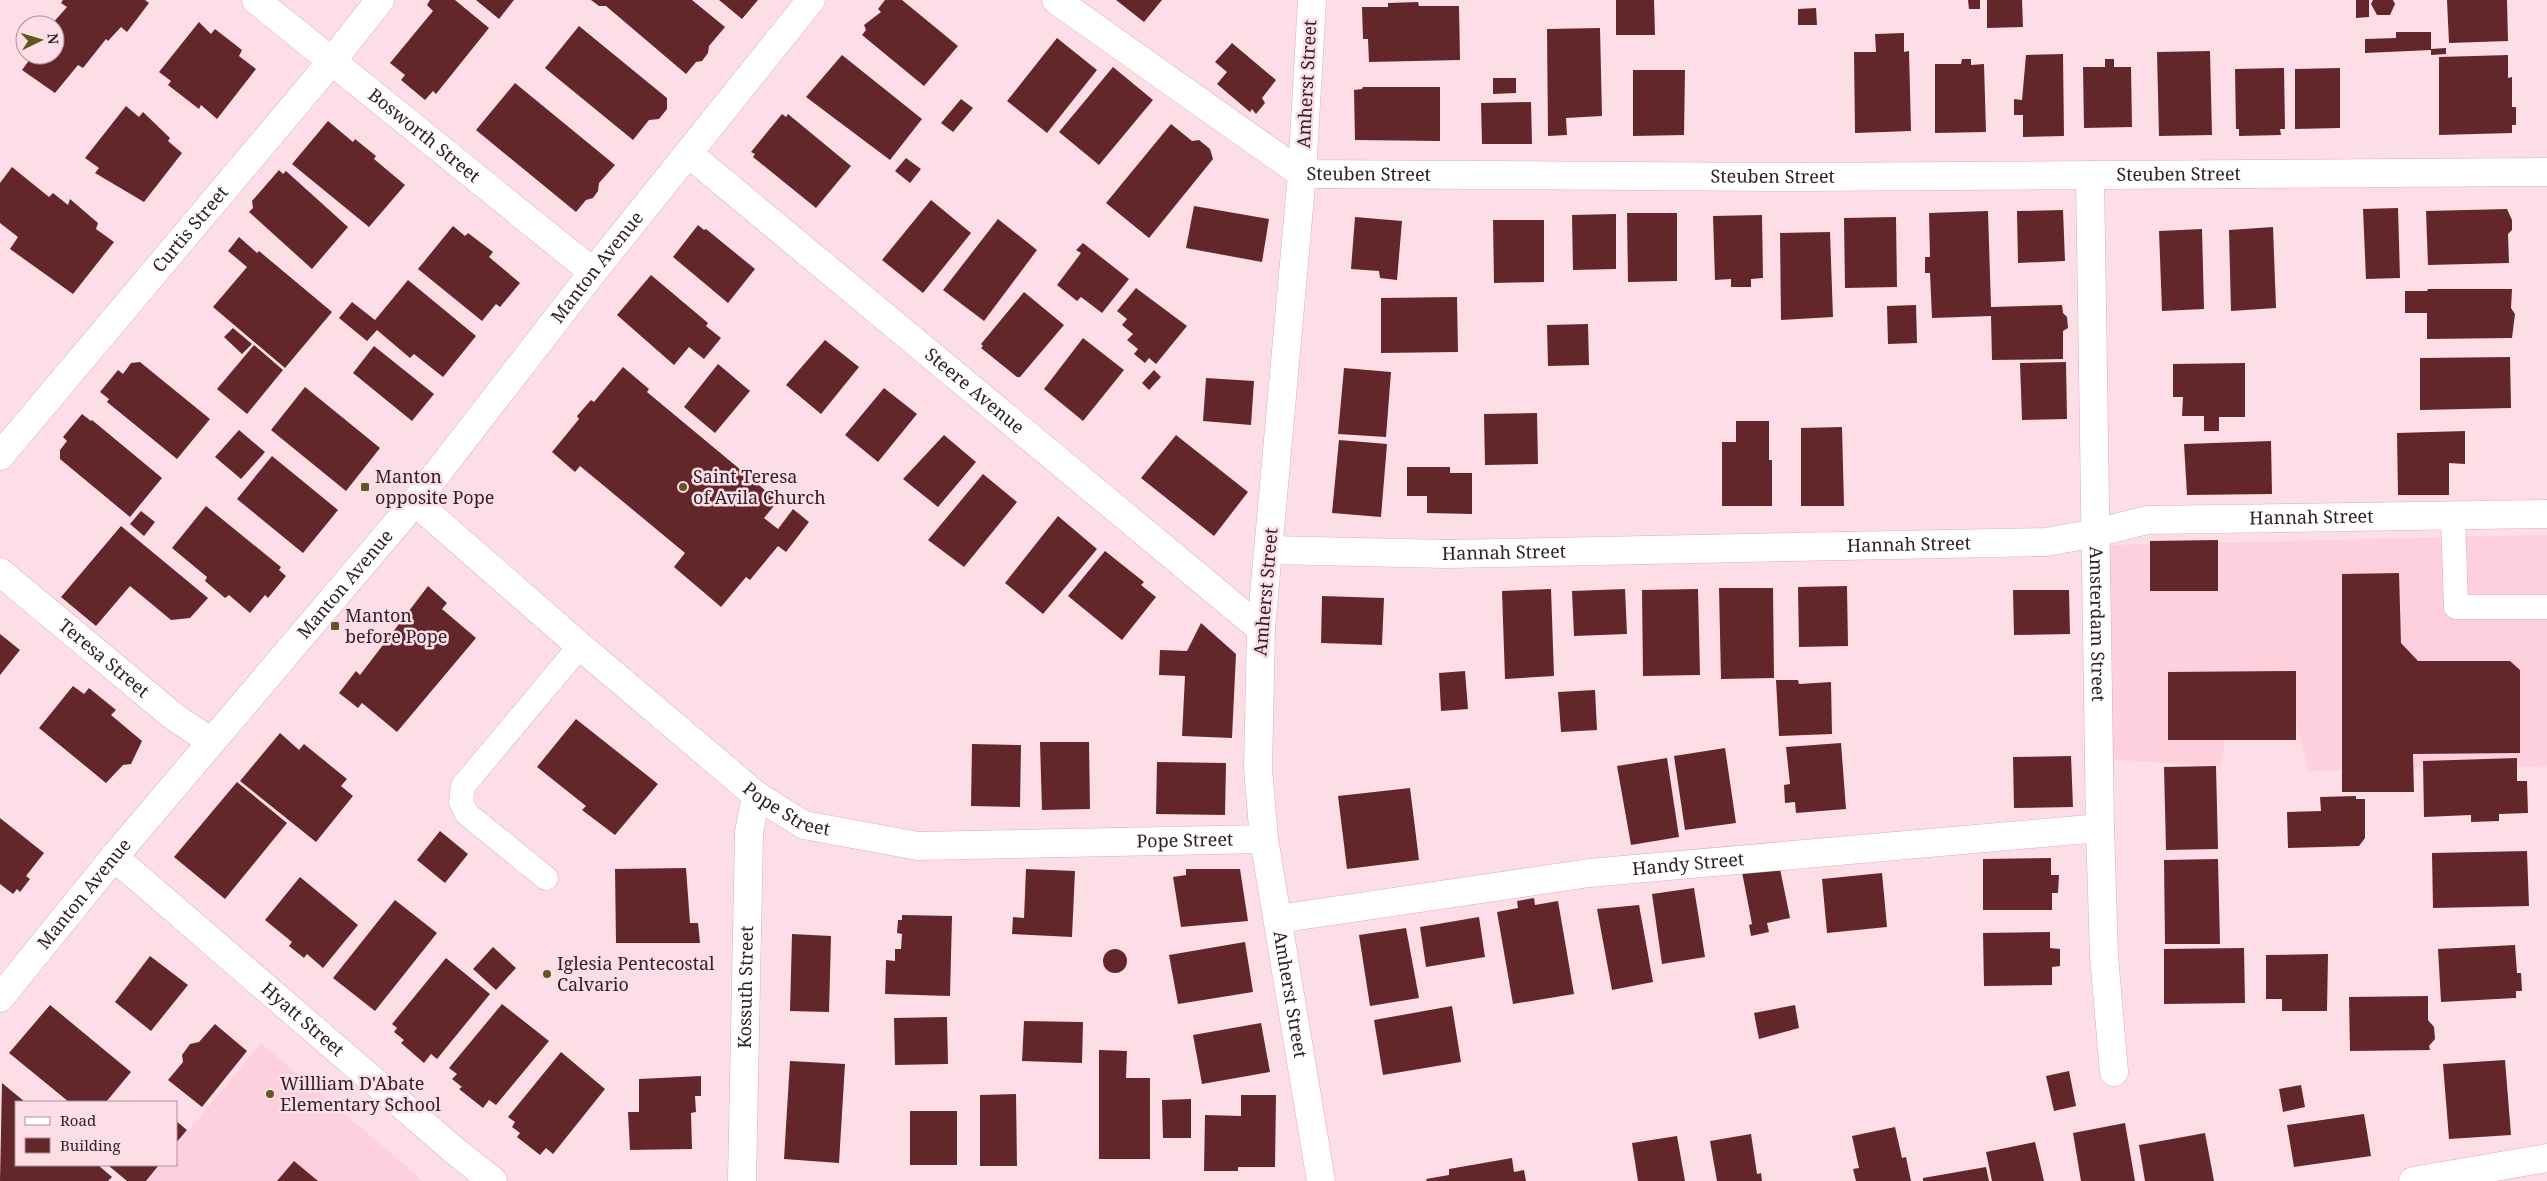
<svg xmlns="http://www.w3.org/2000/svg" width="2547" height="1181" viewBox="0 0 2547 1181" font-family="'Noto Serif',serif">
  <rect width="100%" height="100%" fill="#fddee7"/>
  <g fill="#fecfdc">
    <path d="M2547,535V766L2309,771L2296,721L2226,731L2221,767L2109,759L2099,552L2110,545Z"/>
    <path d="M261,1043L423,1181H148L161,1165H176V1146Z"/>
  </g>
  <g fill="#63272b">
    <path d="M63,0H145L149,3L127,32L121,27L108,41L106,39L83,68L78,65L55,93L22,70L33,55H55V25H51L67,7L61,3Z"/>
    <path d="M430,0H455L489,28L436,94L433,91L425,100L401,80L405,75L390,63L433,11L427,5Z"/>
    <path d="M476,0H514L499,19Z"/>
    <path d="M591,0H692L725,27L709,46L708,53L702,61L696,62L686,74L606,6H599Z"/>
    <path d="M719,0H758L742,19Z"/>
    <path d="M885,0H902L958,46L924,86L862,35L866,30L864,25L881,12L878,9Z"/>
    <path d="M1116,0H1162L1144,22Z"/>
    <path d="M1616,0H1654L1655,35H1616Z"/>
    <path d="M1968,0H1980V9H1969Z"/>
    <path d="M1987,0H2022L2023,27L1987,28Z"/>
    <path d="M2356,0H2369V17L2356,18Z"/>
    <path d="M2373,0H2393L2395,4L2390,15H2377L2371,4Z"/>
    <path d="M2447,0H2507L2508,41L2449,43Z"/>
    <path d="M1418,2L1419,6H1459L1460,60L1369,62L1368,39H1363L1362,7H1388V3Z"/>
    <path d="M1816,8L1817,25H1798V9Z"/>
    <path d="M199,22L211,34L215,29L242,50L239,56L256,69L217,119L201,105L199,109L168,85L171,81L159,72Z"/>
    <path d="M579,26L667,98V109L659,119L649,120L633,140L545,68Z"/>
    <path d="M1600,28L1602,116L1566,118L1567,135L1548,136L1547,29Z"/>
    <path d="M2396,32H2431V49L2446,48V54L2431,55V50L2365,53V39L2396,38Z"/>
    <path d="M1904,33V52L1909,51L1911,131L1855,133L1854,52H1876L1875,34Z"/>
    <path d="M1057,38L1097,70L1047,133L1007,101Z"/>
    <path d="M1232,43L1276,80L1262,98L1265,103L1256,114L1252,109L1250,112L1217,84L1227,72L1215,62Z"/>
    <path d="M2210,51L2212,135L2159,136L2157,52Z"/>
    <path d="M2063,54L2064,136L2023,137V115H2014V99L2022,100L2026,55Z"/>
    <path d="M842,55L922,119L890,160L806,97Z"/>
    <path d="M2508,55V78L2512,77V107H2516V125H2512V133L2439,135V57Z"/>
    <path d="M1962,59H1971V65L1984,64L1986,132L1935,133V64H1961Z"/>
    <path d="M2105,59H2114V67H2131L2132,127L2084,128L2083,67H2105Z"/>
    <path d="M1113,67L1153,100L1099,165L1059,132Z"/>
    <path d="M2284,68L2285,129H2280L2281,135L2239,136V129H2236L2235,69Z"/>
    <path d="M2340,68V128L2295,129V69Z"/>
    <path d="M1633,70H1685L1684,135L1633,136Z"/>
    <path d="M1493,78H1516V93L1493,94Z"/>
    <path d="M515,83L615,165L599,183L598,191L593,198L586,200L576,212L476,130Z"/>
    <path d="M1363,87H1440V141L1355,140L1354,90L1362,89Z"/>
    <path d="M961,99L973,108L953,132L941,123Z"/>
    <path d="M1531,102L1532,144H1482L1481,103Z"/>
    <path d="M126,106L139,117L143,112L170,138L168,141L182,153L144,202L95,173L99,168L85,158Z"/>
    <path d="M782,114L786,117L788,114L851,166L816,208L753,157L755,154L751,152Z"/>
    <path d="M328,121L353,142L355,139L376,156L374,159L405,185L369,227L292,164Z"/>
    <path d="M1171,124L1192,141L1199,140L1210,149L1213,159L1149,238L1106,203Z"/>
    <path d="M906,158L921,169L910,183L895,171Z"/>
    <path d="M12,167L49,197L53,193L68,205L70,199L98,223L96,229L114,242L73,294L10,249L18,237L0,223V183Z"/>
    <path d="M279,170L283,174L286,171L348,227L312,269L249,212L253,208L252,201Z"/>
    <path d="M931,200L971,233L923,293L882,260Z"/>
    <path d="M1194,206L1269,219L1262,262L1186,248Z"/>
    <path d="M2398,208L2400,278L2366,279L2363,209Z"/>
    <path d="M2507,209L2512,220V230L2508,234L2509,263L2428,265L2426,211Z"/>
    <path d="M2063,210L2065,261L2018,263L2017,211Z"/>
    <path d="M1988,211L1991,307L2062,305L2063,313L2067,317L2068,328L2063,331V359L1992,360L1991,316L1932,318L1930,273H1925V257H1930L1929,213Z"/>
    <path d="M1627,213H1677V281L1628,282Z"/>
    <path d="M1616,214V269L1573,270L1572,215Z"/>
    <path d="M1762,215L1763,278L1751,279V287H1731V279L1715,280L1713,216Z"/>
    <path d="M1355,217L1402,221L1397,280L1380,278L1379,271L1351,269Z"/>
    <path d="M1896,217L1897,287L1845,288L1844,218Z"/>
    <path d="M998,219L1037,250L984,321L943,290Z"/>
    <path d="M1493,220H1544V282L1494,283Z"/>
    <path d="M698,225L704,230L706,229L755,269L728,303L673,257Z"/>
    <path d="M453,226L465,236L468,233L493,252L489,257L520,283L500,307L496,304L482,321L418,269Z"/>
    <path d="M2273,227L2276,308L2231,311L2229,230Z"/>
    <path d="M2202,229L2204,309L2162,311L2159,231Z"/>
    <path d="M1830,232L1833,317L1781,320L1780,233Z"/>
    <path d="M239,237L257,253L259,251L332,312L285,368L213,307L247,267L228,251Z"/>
    <path d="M1083,243L1129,279L1102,313L1081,297L1077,301L1057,285L1081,253L1076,250Z"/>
    <path d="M651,275L708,323L706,326L721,338L704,359L689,347L674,365L617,315Z"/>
    <path d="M408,280L476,336L443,377L414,354L410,358L377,330L367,341L339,318L352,302L375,320Z"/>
    <path d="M1136,288L1187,326L1156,364L1149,358L1145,363L1134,354L1138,349L1127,340L1133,334L1122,325L1127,319L1117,311Z"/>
    <path d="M2428,289H2512L2511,308L2515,314L2512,338L2427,339V313H2405V291H2427Z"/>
    <path d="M1024,292L1064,325L1020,377H1017L981,348L983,346L981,344Z"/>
    <path d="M1457,297L1458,352L1381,353V298Z"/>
    <path d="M1916,305L1917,343L1888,344L1887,306Z"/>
    <path d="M1588,324L1589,365L1548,366L1547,325Z"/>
    <path d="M233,328L252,344L242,354L224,337Z"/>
    <path d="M1083,338L1124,370L1083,421L1044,389Z"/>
    <path d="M825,340L859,367L821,414L786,385Z"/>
    <path d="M254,345L283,370L247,414L217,389Z"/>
    <path d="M374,346L434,394L412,421L353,373Z"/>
    <path d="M2510,357L2511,408L2420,410V358Z"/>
    <path d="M140,362L210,419L177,459L107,402L109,399L100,392L118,370L123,374L131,363Z"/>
    <path d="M2066,362L2067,419L2022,420L2020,363Z"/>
    <path d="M2245,363V417H2219V431H2204V416H2182L2183,397H2173V364Z"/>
    <path d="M718,364L750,391L715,433L684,407Z"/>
    <path d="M623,367L649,389L647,392L778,501L764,518L778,529L793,509L809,522L786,552L778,546L750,580L746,577L721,607L674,567L685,553L580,466L575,472L552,452L579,419L577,416L591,400L594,402Z"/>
    <path d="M1344,368L1391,372L1386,437L1338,434Z"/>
    <path d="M1154,370L1161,377L1149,390L1142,383Z"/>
    <path d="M1206,378L1254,381L1251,425L1203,421Z"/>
    <path d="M305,387L380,448L346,491L271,430Z"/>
    <path d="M884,388L917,414L878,462L845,435Z"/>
    <path d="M1537,413L1538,464L1485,465L1484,414Z"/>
    <path d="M82,414L91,421L92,420L162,478L130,517L60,459V450L67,441L63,437Z"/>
    <path d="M1736,421H1769V460H1772V506H1722V442H1736Z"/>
    <path d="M1842,427L1844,506H1801V428Z"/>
    <path d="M239,430L265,452L241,479L215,457Z"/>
    <path d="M2465,431V464L2449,463V495H2398L2397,433Z"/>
    <path d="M944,435L976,462L938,507L903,479Z"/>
    <path d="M1176,435L1248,492L1214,536L1141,478Z"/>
    <path d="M1339,440L1387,444L1381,517L1332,513Z"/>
    <path d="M2271,441L2272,494L2187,495L2184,444Z"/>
    <path d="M272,456L338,510L303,553L237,499Z"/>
    <path d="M1407,467H1450V473H1472V514L1427,513V496H1407Z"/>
    <path d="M983,474L1017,502L964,567L928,540Z"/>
    <path d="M206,506L281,567L279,570L286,576L268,598L265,595L250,613L229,595L225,598L205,581L207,577L172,548Z"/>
    <path d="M141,511L155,522L144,536L130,524Z"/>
    <path d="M1058,516L1097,549L1043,614L1005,583Z"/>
    <path d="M121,526L208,598L190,618L171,620L130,586L96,626L61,597Z"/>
    <path d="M2218,540V591H2150V541Z"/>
    <path d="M1105,551L1144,582L1141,585L1156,597L1122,640L1068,596Z"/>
    <path d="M2399,573L2401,643L2418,661H2510L2520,670V753L2413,754L2414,792H2342V574Z"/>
    <path d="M428,586L447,603L442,609L476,638L397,732L362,703L358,708L339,693L356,671L360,675Z"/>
    <path d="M1847,586L1848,646L1799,647L1798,587Z"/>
    <path d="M1719,588H1773L1774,678L1721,679Z"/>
    <path d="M1551,589L1554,676L1505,679L1502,591Z"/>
    <path d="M1625,589L1627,634L1574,636L1572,591Z"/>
    <path d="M1698,589L1700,675L1643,676L1642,590Z"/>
    <path d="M2013,590H2069L2070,634L2014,635Z"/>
    <path d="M1322,596L1384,598L1382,645L1321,643Z"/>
    <path d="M1201,623L1236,654L1232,738L1182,736L1185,676L1159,675L1160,650L1187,651Z"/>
    <path d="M0,634L20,650L0,675Z"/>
    <path d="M1465,671L1468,709L1441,711L1439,673Z"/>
    <path d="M2296,671V740H2168V672Z"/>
    <path d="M1776,680H1798L1799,684L1831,682L1832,734L1779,736Z"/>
    <path d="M73,686L84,694L89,688L116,710L111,715L142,741L131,764L123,765L106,783L39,728Z"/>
    <path d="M1595,690L1597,730L1561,732L1558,692Z"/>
    <path d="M576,719L658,784L615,835L582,810L586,806L537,767Z"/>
    <path d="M280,733L299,750L304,744L347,779L341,786L353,796L316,842L240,781Z"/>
    <path d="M1040,742H1089L1090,809L1042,810Z"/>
    <path d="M1841,743L1846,809L1796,813L1795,802L1785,803L1784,785L1790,784L1786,747Z"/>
    <path d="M972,744L1021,745L1020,807L971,806Z"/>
    <path d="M1725,748L1736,823L1685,830L1674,756Z"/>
    <path d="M2071,756L2073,807L2014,808L2013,757Z"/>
    <path d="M1667,758L1679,837L1631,845L1617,766Z"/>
    <path d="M2517,758V781H2527L2528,813L2499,814V821L2471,822V815L2424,817L2423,761Z"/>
    <path d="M1157,762L1226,763L1225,815L1156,814Z"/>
    <path d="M2216,766L2218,849L2166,850L2164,767Z"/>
    <path d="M237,782L287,823L225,899L174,857Z"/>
    <path d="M1410,788L1419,860L1347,869L1338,796Z"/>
    <path d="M2356,796V799H2365V838L2359,846L2288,848L2287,812L2321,811L2320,797Z"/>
    <path d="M0,818L44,853L26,876L30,879L20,892L17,889L13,894L0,884Z"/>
    <path d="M440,831L468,854L445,883L417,860Z"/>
    <path d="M2527,851L2529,906L2433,908L2432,853Z"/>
    <path d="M2051,858V875H2059L2058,893H2052V910H1983V859Z"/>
    <path d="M2218,859L2220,944H2165L2164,860Z"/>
    <path d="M1779,864L1790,918L1767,923L1769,932L1751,936L1749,925L1752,924L1742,872Z"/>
    <path d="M686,868L690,923H698L700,943H616L615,869Z"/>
    <path d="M1026,869L1075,871L1072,937L1012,934L1013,917L1024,918Z"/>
    <path d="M1186,869H1240L1248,921L1181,927L1173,877L1186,875Z"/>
    <path d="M1882,873L1887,927L1827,933L1822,879Z"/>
    <path d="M300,877L358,925L323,968L307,954L304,958L289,946L292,942L265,920Z"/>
    <path d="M1694,888L1705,957L1662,964L1652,894Z"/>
    <path d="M1534,898L1535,905L1558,901L1574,994L1513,1004L1497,912L1518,908L1517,901Z"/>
    <path d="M395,900L437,933L375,1011L333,978Z"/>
    <path d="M1639,905L1653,982L1612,990L1597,909Z"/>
    <path d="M902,915L952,916L950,996L885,994L886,960L895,961V949H901L902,934L897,933L898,920H902Z"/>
    <path d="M1479,917L1485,957L1426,967L1420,927Z"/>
    <path d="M1406,928L1419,998L1370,1006L1359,935Z"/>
    <path d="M2050,932V948L2060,949V966L2052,967V985L1984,986L1983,933Z"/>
    <path d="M792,934L831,936L829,1012L790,1011Z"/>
    <path d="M1245,942L1253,992L1178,1004L1169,955Z"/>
    <path d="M2515,945L2517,973H2521L2522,991H2516V998L2441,1002L2438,949Z"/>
    <path d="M493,947L516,968L496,990L473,969Z"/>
    <path d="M2244,948L2245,1003L2164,1004V949Z"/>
    <circle cx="1115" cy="961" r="12"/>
    <path d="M2328,954L2327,1011H2282V999H2266V955Z"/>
    <path d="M150,956L188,985L151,1031L115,1002Z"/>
    <path d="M446,958L490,994L437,1059L431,1054L424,1063L401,1043L404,1040L394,1032L397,1028L392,1024Z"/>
    <path d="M2428,996V1020L2434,1027L2435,1039L2429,1046L2430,1050L2350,1051L2349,997Z"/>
    <path d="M502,1004L549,1041L496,1105L489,1100L483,1108L459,1089L462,1087L452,1079L457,1074L449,1068Z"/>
    <path d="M50,1005L131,1072L106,1102H69L9,1053Z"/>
    <path d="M1795,1005L1799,1028L1759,1039L1754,1013Z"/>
    <path d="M1452,1006L1461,1062L1383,1075L1374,1020Z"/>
    <path d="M947,1017L948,1064L895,1065L894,1018Z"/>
    <path d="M1024,1021L1083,1022L1082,1063L1022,1061Z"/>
    <path d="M1261,1023L1270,1072L1202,1084L1193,1035Z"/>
    <path d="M215,1024L247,1051L202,1107L168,1080L183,1062L182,1055L190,1044L199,1042Z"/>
    <path d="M1099,1050L1127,1051L1126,1078H1150V1159H1099Z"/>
    <path d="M561,1052L605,1089L553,1154L546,1148L540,1155L517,1137L520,1133L512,1127L515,1122L508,1117Z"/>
    <path d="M2505,1060L2511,1135L2449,1139L2443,1064Z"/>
    <path d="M790,1061L845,1064L839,1163L784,1159Z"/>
    <path d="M2069,1071L2076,1106L2054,1111L2046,1076Z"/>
    <path d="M701,1076V1096H695L696,1112L691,1113L692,1149L630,1150L628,1112H639V1079Z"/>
    <path d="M2,1083L25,1102H16V1165H98L112,1177L108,1181H0Z"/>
    <path d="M2301,1085L2305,1107L2283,1112L2279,1089Z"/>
    <path d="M1016,1094L1017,1166H980V1095Z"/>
    <path d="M1241,1095H1276L1275,1167H1238V1171H1204L1205,1115L1241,1116Z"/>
    <path d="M1191,1099V1138H1163L1162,1100Z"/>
    <rect x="910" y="1111" width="47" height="54"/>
    <path d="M2364,1114L2371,1156L2294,1167L2287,1125Z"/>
    <path d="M176,1121L187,1130L176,1143Z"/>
    <path d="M2125,1123L2135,1181H2081L2073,1133Z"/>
    <path d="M1895,1127L1902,1158L1906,1157L1911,1181H1856L1853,1169L1859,1168L1852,1136Z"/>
    <path d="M2205,1133L2214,1181H2145L2139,1145Z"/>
    <path d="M1751,1134L1757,1174L1761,1173L1762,1181H1717L1710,1141Z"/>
    <path d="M1677,1136L1685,1181H1638L1632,1143Z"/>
    <path d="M2035,1142L2044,1181H1992L1986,1152Z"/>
    <path d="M1512,1158L1514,1172L1524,1170L1526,1181H1427L1426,1179L1449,1175V1169Z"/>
    <path d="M294,1161L318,1181H277Z"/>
    <path d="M110,1165H159L146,1181H127L109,1166Z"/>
    <path d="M1986,1167L1989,1181H1923V1178Z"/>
  </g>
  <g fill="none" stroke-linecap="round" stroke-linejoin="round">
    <g stroke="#d5b0ba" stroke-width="25">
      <g id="lane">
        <path d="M2453,515L2456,607H2547"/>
        <path d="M546,878L467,814L461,802L463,786L580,646"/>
      </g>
    </g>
    <g stroke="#d5b0ba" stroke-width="29">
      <g id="street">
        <path id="s1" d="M256,0L593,272"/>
        <path id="s2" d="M1056,0L1302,174L1797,177L2547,172"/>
        <path id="s3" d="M1312,0L1302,174L1261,629L1258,769L1264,839L1321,1181"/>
        <path id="s4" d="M689,154L1261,629"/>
        <path id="s5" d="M2090,175L2100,828L2104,956L2114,1072"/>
        <path id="s6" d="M0,456L331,62L380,0"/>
        <path id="s7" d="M415,502L580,646L756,795L804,825L918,846L1264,839"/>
        <path id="s8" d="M1269,550L1447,554L2046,542L2096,533L2147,520L2547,514"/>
        <path id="s9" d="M0,572L173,716L210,741"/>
        <path id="s10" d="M114,857L455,1151L493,1181"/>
        <path id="s11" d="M1278,919L1589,873L2100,828"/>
        <path id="s12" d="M742,1181L749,833L756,795"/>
        <path d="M2413,1181L2547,1158"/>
      </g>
    </g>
    <g stroke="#d5b0ba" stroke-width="29">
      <g id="secondary">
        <path id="s13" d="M0,998L114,857L415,502L593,272L811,0"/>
      </g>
    </g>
    <use href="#lane" stroke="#fff" stroke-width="24"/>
    <use href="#street" stroke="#fff" stroke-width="28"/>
    <use href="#secondary" stroke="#fff" stroke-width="28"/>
  </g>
  <g fill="#5f5824" stroke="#fddee7" stroke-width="2">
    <rect x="360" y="482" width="10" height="10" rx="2.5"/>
    <circle cx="683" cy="487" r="5"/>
    <rect x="330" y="621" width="10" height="10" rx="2.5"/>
    <circle cx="547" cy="974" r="5"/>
    <circle cx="270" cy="1094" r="5"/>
  </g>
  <g text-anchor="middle" stroke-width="5" stroke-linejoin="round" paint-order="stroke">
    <g font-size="18" fill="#2f2126" stroke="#fddee7">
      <text transform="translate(1307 84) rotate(-87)" y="6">Amherst Street</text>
      <text dy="6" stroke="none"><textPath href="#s1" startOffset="216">Bosworth Street</textPath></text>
      <text dy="6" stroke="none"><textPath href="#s2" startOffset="368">Steuben Street</textPath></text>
      <text dy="6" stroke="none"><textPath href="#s2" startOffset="1178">Steuben Street</textPath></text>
      <text dy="6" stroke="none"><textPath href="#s2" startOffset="772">Steuben Street</textPath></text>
      <text dy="6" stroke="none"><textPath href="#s6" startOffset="296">Curtis Street</textPath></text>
      <text dy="6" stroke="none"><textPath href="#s13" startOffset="944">Manton Avenue</textPath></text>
      <text dy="6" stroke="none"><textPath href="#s4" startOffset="371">Steere Avenue</textPath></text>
      <text dy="6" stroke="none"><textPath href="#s8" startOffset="1045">Hannah Street</textPath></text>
      <text dy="6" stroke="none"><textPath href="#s8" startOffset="640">Hannah Street</textPath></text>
      <text dy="6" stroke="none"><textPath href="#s8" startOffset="235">Hannah Street</textPath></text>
      <text dy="6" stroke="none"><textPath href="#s13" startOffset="539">Manton Avenue</textPath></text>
      <text transform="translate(1266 592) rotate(-85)" y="6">Amherst Street</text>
      <text dy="6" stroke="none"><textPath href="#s5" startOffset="449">Amsterdam Street</textPath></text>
      <text dy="6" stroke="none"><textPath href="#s9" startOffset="135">Teresa Street</textPath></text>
      <text dy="6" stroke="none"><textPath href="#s7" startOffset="484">Pope Street</textPath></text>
      <text dy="6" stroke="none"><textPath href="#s7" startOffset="889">Pope Street</textPath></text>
      <text dy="6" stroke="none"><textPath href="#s11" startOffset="414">Handy Street</textPath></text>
      <text dy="6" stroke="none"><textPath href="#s13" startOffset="134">Manton Avenue</textPath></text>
      <text dy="6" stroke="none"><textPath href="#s12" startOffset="194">Kossuth Street</textPath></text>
      <text dy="6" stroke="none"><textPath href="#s3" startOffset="999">Amherst Street</textPath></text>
      <text dy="6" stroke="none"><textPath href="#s10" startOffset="249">Hyatt Street</textPath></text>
    </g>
    <g font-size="18" fill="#2f2126" stroke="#fddee7" text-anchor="start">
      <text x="375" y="483">Manton<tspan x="375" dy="21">opposite Pope</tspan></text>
      <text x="693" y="483">Saint Teresa<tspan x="693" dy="21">of Avila Church</tspan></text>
      <text x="345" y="622">Manton<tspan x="345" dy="21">before Pope</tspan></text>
      <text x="557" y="970">Iglesia Pentecostal<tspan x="557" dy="21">Calvario</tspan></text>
      <text x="280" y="1090">Willliam D'Abate<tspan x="280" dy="21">Elementary School</tspan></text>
    </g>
  </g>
  <rect x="15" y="1101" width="162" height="65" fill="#fddee7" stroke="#ab929a"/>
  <rect x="25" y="1117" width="25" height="8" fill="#ffffff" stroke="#ab929a"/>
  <text x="60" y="1126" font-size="15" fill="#2f2126">Road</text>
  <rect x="25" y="1138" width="25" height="15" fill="#63272b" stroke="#ab929a"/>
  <text x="60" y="1151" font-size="15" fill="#2f2126">Building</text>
  <g transform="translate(40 40) rotate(85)"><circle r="24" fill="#fddee7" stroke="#ab929a"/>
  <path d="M0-4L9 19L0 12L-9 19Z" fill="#5f5824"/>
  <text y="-8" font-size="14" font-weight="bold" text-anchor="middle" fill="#2f2126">N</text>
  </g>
</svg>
